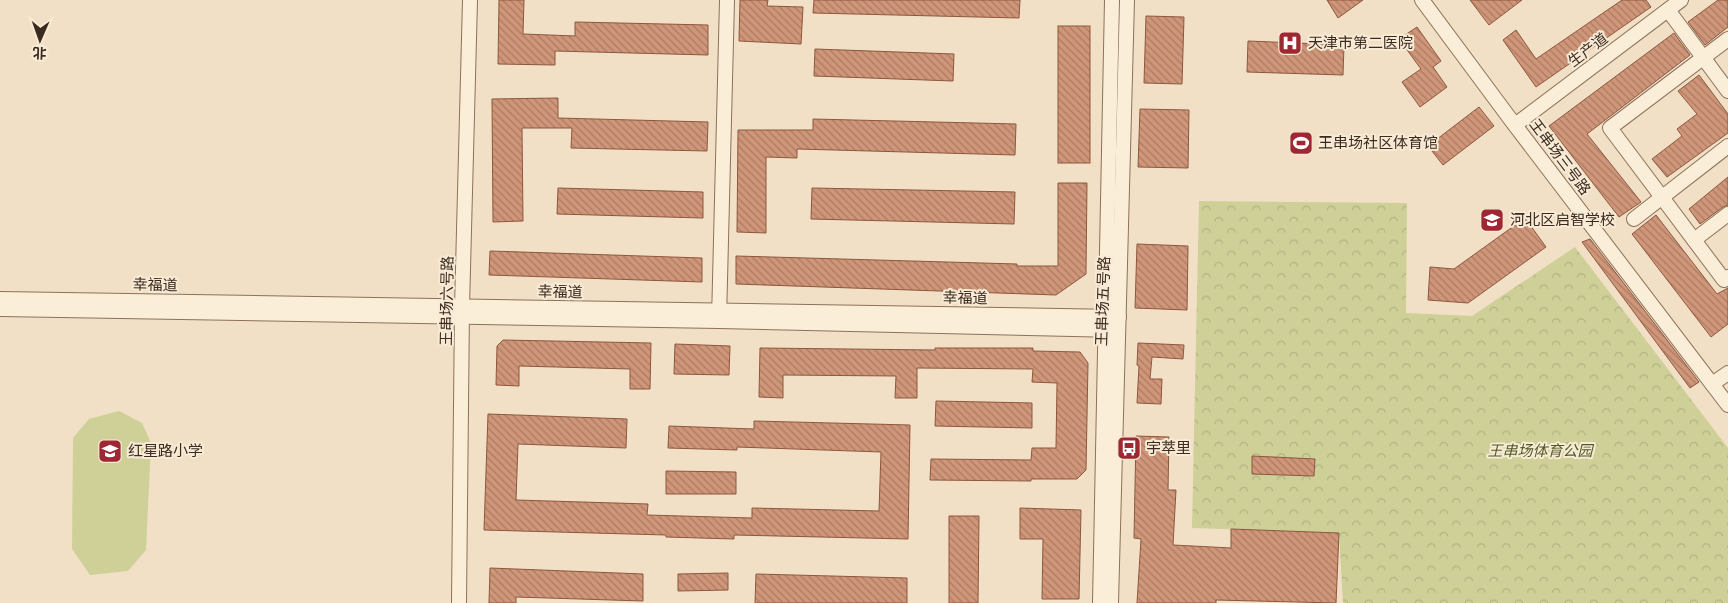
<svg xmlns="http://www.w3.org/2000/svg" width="1728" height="603" viewBox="0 0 1728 603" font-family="Merriweather,'Noto Sans SC',serif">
  <defs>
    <pattern id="forest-crowns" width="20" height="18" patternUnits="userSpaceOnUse" patternTransform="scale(1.25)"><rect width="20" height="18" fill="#ced098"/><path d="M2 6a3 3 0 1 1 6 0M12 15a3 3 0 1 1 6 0" fill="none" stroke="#b2b383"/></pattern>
    <pattern id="building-back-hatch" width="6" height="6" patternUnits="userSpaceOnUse" patternTransform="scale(1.25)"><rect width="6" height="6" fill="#d09679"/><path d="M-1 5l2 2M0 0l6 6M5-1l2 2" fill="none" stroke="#aa7b63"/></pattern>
  </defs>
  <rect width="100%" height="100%" fill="#f1e0c5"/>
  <path fill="url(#forest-crowns)" d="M1199,201L1407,203L1406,313L1472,316L1575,247L1728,448V603H1343L1339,533L1192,528Z"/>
  <path fill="#ced098" d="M119,411L142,423L151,443L146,550L128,571L90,575L72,549L73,438L89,419Z"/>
  <g fill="url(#building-back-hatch)" stroke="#8d573e">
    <path d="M499,0H524L523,34L575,36V22L708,25V55L555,51V65L498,64Z"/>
    <path d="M740,0H768L767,6L803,7L801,44L739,41Z"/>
    <path d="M814,0H1020L1019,18L813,13Z"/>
    <path d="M1327,0H1363L1338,18Z"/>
    <path d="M1470,0H1522L1489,25Z"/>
    <path d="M1622,0H1646L1651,7L1536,87L1503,40L1516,30L1536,59Z"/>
    <path d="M1718,0H1728V27L1705,45L1688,22Z"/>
    <path d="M1146,16L1184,17L1182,84L1144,83Z"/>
    <rect x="1058" y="26" width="32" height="137"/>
    <path d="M1417,27L1441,61L1433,67L1447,87L1420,107L1402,82L1421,69L1399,39Z"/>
    <path d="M1674,33L1690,55L1587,134L1641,202L1619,217L1549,126Z"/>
    <path d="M1248,41L1344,45L1343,75L1247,72Z"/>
    <path d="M815,49L954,54L953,81L814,76Z"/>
    <path d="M1699,75L1728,114V133L1667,177L1652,159L1682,136L1677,129L1697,114L1678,91Z"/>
    <path d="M558,98V118L708,122L707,151L571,148L572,128H522L523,221L493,222L492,99Z"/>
    <path d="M1479,107L1494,126L1443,165L1428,146Z"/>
    <path d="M1140,109L1189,110L1188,168L1138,167Z"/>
    <path d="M813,119L1016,124L1015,155L797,149V158L766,157V233L737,232L738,130H813Z"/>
    <path d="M1728,177V205L1723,207L1700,224L1689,209Z"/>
    <path d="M1058,183H1087L1086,274L1056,295L736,284V256L1017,264V266H1058Z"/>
    <path d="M558,188L703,192V218L557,214Z"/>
    <path d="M812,188L1015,192L1014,224L811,219Z"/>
    <path d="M1656,215L1717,294L1728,288V324L1711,337L1632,234Z"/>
    <path d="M1525,218L1546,247L1468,303L1428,300L1430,267L1454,269Z"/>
    <path d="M1590,239L1699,382L1690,388L1582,242Z"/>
    <path d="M1137,244L1188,246L1187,310L1135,308Z"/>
    <path d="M490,251L702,258V282L489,275Z"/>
    <path d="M503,340L651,343L650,389H630V369L519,366V386L496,385L497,346Z"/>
    <path d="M1138,343L1184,345L1183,359L1152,357L1150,379H1162L1161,404L1137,403L1139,366L1137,365Z"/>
    <path d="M675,344L730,346L729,375L674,374Z"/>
    <path d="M760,348L935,350V348H1033V351L1080,352L1088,363L1086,470L1077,479H1031V481L930,480L931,459L1031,460L1032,448H1056L1057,383L1032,382L1033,369L917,368V398H895L896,376L783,375V398L759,397Z"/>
    <path d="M936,401L1032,403V428L935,426Z"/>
    <path d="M488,414L627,419L626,448L518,444L516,500L648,504L647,515L752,518V508L879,511L881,452L737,447V450L668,448L669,426L754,429V421L910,425L908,539L734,535V539L666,537V535L484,530Z"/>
    <path d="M1136,436L1169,437L1168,490H1176L1173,545L1231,548V529L1339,533L1336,603L1216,600V603H1137L1141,539L1134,538Z"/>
    <path d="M1252,456L1315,459L1314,476L1252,474Z"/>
    <path d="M666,471L736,472V494H666Z"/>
    <path d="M1020,508L1081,510L1079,599H1042L1043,539H1020Z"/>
    <path d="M949,516H979L978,603H949Z"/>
    <path d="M490,568L643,574V601L516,597V603H489Z"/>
    <path d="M728,573V590L678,591V574Z"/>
    <path d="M756,574L907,578V603H755Z"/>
  </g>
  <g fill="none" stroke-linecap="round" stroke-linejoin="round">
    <g stroke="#8d715a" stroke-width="16">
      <g id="minor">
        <path d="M1422,0L1511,120L1728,405"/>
        <path d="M1668,10L1728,91"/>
        <path d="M1728,39L1610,128L1724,280L1728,277"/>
        <path d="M1515,125L1681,0"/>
        <path d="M1634,219L1728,146"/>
        <path d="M1694,240L1728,214"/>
        <path d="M0,299L1119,317"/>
        <path d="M0,309L719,321L1118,330"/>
        <path d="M719,320L727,0"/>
        <path d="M1712,384L1728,373"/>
        <path d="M459,603L462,307L470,0"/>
        <path d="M1100,603L1112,0"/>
        <path d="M1111,603L1127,0"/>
      </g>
    </g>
    <use href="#minor" stroke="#faeed9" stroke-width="14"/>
  </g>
  <defs>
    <g id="hospital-square" transform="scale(1.25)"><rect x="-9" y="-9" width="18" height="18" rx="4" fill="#9f2732" stroke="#f7ebd5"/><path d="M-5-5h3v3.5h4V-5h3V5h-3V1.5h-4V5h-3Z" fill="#fff"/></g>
    <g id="stadium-square" transform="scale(1.25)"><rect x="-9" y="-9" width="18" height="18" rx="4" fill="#9f2732" stroke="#f7ebd5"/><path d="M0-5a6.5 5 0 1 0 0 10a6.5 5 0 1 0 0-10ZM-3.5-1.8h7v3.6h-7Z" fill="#fff"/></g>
    <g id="school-square" transform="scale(1.25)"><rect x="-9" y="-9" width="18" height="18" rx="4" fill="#9f2732" stroke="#f7ebd5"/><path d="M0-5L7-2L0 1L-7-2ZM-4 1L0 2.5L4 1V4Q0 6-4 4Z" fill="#fff"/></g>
    <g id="bus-square" transform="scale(1.25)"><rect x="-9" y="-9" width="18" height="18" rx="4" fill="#9f2732" stroke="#f7ebd5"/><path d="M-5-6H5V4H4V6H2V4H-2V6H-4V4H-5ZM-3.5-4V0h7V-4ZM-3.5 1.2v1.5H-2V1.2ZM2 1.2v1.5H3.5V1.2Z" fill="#fff"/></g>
  </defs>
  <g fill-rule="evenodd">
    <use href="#hospital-square" x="1290" y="43"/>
    <use href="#stadium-square" x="1301" y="143"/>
    <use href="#school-square" x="1492" y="220"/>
    <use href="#bus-square" x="1129" y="448"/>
    <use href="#school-square" x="110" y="451"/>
  </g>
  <g text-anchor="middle" stroke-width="4" stroke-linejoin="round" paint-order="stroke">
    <g font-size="15" fill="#3c2a1f" stroke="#f7ebd5" text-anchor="start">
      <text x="1308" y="48">天津市第二医院</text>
      <text x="1318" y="148">王串场社区体育馆</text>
      <text x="1510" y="225">河北区启智学校</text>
      <text x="1146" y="453">宇萃里</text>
      <text x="128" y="456">红星路小学</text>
    </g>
    <g font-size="15" fill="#3c2a1f" stroke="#f7ebd5">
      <text transform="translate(1588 50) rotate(-37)" y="5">生产道</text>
      <text transform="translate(1560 157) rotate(53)" y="5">王串场三号路</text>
      <text transform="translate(155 285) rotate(1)" y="5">幸福道</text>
      <text transform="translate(560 292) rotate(1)" y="5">幸福道</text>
      <text transform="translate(965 298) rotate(1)" y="5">幸福道</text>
      <text transform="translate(447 301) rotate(-89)" y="5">王串场六号路</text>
      <text transform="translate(1103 301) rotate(-88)" y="5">王串场五号路</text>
    </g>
    <g font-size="15" font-style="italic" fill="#515a24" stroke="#f7ebd5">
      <text x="1540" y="456">王串场体育公园</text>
    </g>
  </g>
  <g transform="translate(40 40) rotate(182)" stroke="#f7ebd5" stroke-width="4" paint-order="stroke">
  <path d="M0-4L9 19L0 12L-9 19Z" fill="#3c2a1f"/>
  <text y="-8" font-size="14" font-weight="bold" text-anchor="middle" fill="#3c2a1f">北</text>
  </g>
</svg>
